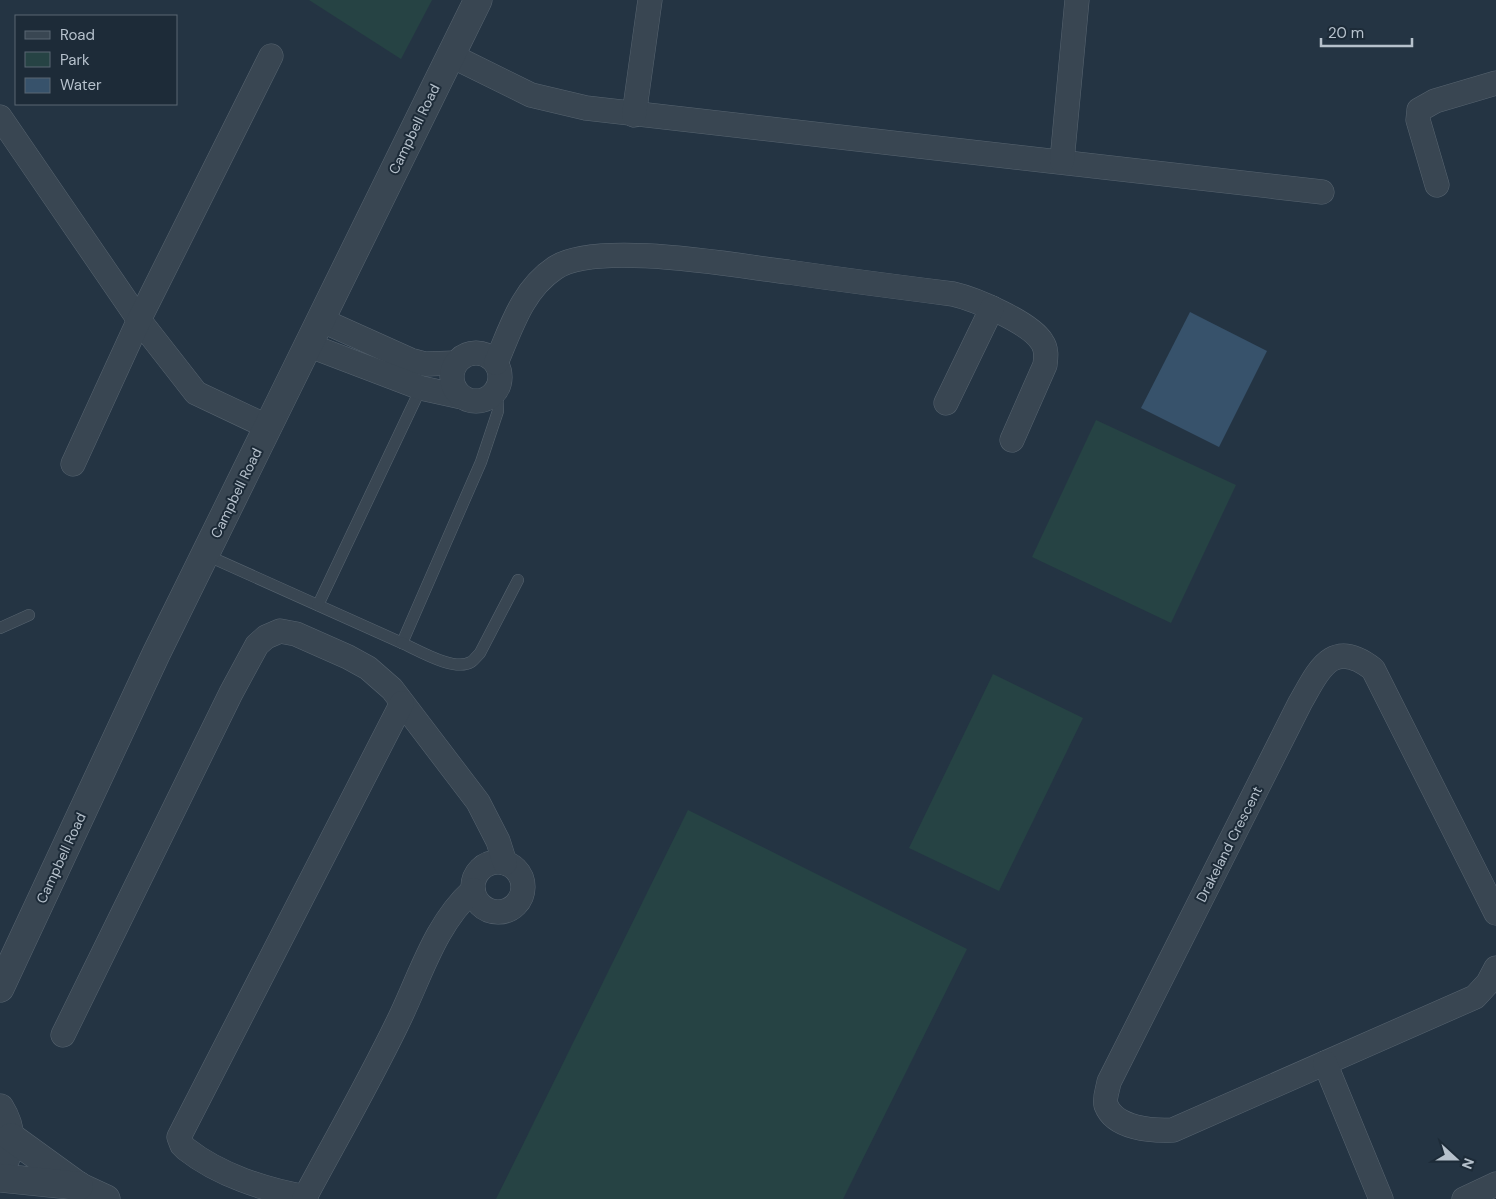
<svg xmlns="http://www.w3.org/2000/svg" width="1496" height="1199" viewBox="0 0 1496 1199" font-family="'DM Sans',sans-serif">
  <rect width="100%" height="100%" fill="#243443"/>
  <g fill="#264344">
    <path d="M309,0H432L401,59Z"/>
    <path d="M1096,420L1236,485L1171,623L1032,557Z"/>
    <path d="M993,674L1083,718L999,891L909,848Z"/>
    <path d="M688,810L967,949L843,1199H496Z"/>
  </g>
  <path fill="#37526b" d="M1190,312L1267,351L1219,447L1141,408Z"/>
  <g fill="none" stroke-linecap="round" stroke-linejoin="round">
    <g stroke="#576470" stroke-width="12">
      <g id="service">
        <path d="M206,555L402,643L481,462L498,411L497,390"/>
        <path d="M318,605L421,388"/>
        <path d="M0,628L29,615"/>
        <path d="M402,643C418,650 454,672 471,662C474,660 477,656 480,653L518,580"/>
      </g>
    </g>
    <g stroke="#576470" stroke-width="25">
      <g id="minor">
        <path d="M450,55L531,95L586,108L1322,192"/>
        <path d="M634,115L650,0"/>
        <path d="M0,117L139,320L196,393L268,427"/>
        <path d="M1062,161L1077,0"/>
        <path d="M1437,185L1418,120L1419,110L1435,101L1496,83"/>
        <path d="M321,320L410,360L425,364L455,363"/>
        <path d="M308,345L421,388L462,397"/>
        <circle cx="476" cy="377" r="24"/>
        <path d="M496,363C511,328 522,290 555,268C596,240 737,266 788,272C843,280 898,287 953,294C975,299 1031,323 1042,342C1047,349 1046,357 1045,365L1012,440"/>
        <path d="M946,403L992,308"/>
        <path d="M73,464L139,320L271,56"/>
        <circle cx="498" cy="887" r="25"/>
        <path d="M1496,913L1373,669C1332,637 1319,670 1300,703L1109,1082C1108,1089 1104,1098 1106,1105C1115,1129 1153,1131 1173,1130L1475,997L1488,983L1496,968"/>
        <path d="M63,1035L231,693L257,645L266,637L280,631L296,634L348,657L368,668L392,689L478,802L498,841L505,863"/>
        <path d="M1325,1063L1381,1199"/>
        <path d="M306,1197C265,1190 219,1175 186,1149L182,1145L179,1137L402,703"/>
        <path d="M304,1199C335,1141 368,1084 397,1024C420,978 434,925 473,890"/>
        <path d="M1464,1199L1496,1184"/>
      </g>
    </g>
    <g stroke="#576470" stroke-width="29">
      <g id="tertiary">
        <path d="M0,988L156,654L478,0"/>
        <path d="M0,1108C12,1127 14,1150 0,1168"/>
        <path d="M11,1137L80,1187L106,1199"/>
        <path d="M0,1178L79,1186"/>
      </g>
    </g>
    <use href="#service" stroke="#394652" stroke-width="11"/>
    <use href="#minor" stroke="#394652" stroke-width="24"/>
    <use href="#tertiary" stroke="#394652" stroke-width="28"/>
  </g>
  <g text-anchor="middle" stroke-width="4" stroke-linejoin="round" paint-order="stroke">
    <g font-size="14" fill="#b6c1cc" stroke="#1d2b38">
      <text transform="translate(414 129) rotate(-64)" y="5">Campbell Road</text>
      <text transform="translate(236 493) rotate(-64)" y="5">Campbell Road</text>
      <text transform="translate(1229 844) rotate(-63)" y="5">Drakeland Crescent</text>
      <text transform="translate(61 858) rotate(-65)" y="5">Campbell Road</text>
    </g>
  </g>
  <rect x="15" y="15" width="162" height="90" fill="#1d2b38" stroke="#5a6773"/>
  <rect x="25" y="31" width="25" height="8" fill="#394652" stroke="#5a6773"/>
  <text x="60" y="40" font-size="15" fill="#b6c1cc">Road</text>
  <rect x="25" y="52" width="25" height="15" fill="#264344" stroke="#5a6773"/>
  <text x="60" y="65" font-size="15" fill="#b6c1cc">Park</text>
  <rect x="25" y="78" width="25" height="15" fill="#37526b" stroke="#5a6773"/>
  <text x="60" y="90" font-size="15" fill="#b6c1cc">Water</text>
  <g transform="translate(1456 1159) rotate(111)" stroke="#1d2b38" stroke-width="4" paint-order="stroke">
  <path d="M0-4L9 19L0 12L-9 19Z" fill="#b6c1cc"/>
  <text y="-8" font-size="14" font-weight="bold" text-anchor="middle" fill="#b6c1cc">N</text>
  </g>
  <path d="M1321 38v8h91v-8" fill="none" stroke="#b6c1cc" stroke-width="2.5"/>
  <text x="1328" y="38" font-size="15" fill="#b6c1cc" stroke="#1d2b38" stroke-width="4" paint-order="stroke">20 m</text>
</svg>
